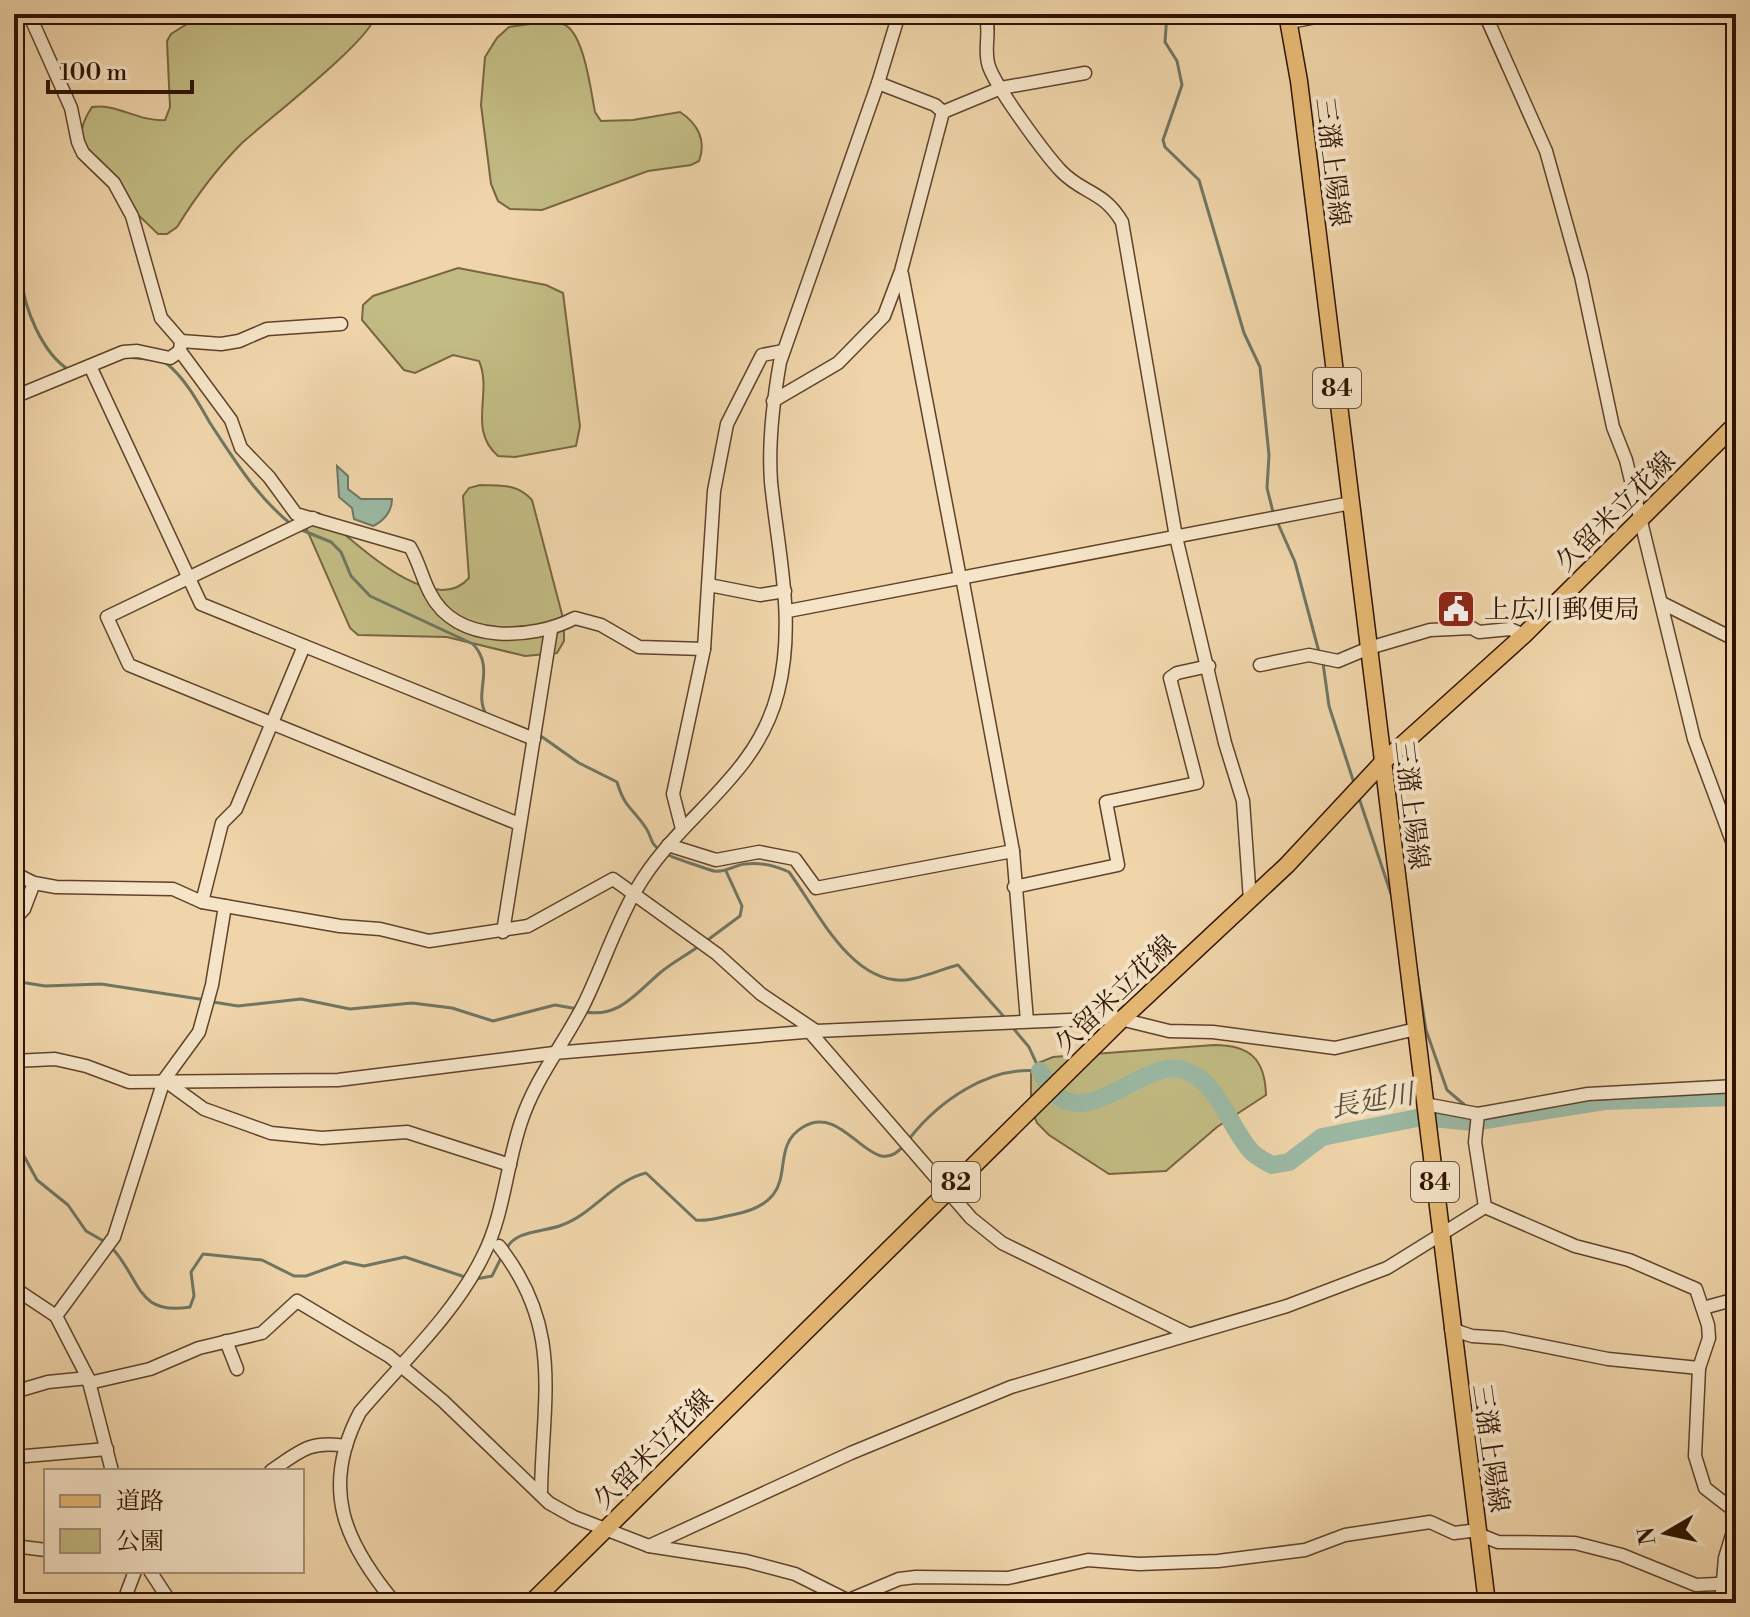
<svg xmlns="http://www.w3.org/2000/svg" width="1750" height="1617" viewBox="0 0 1750 1617" font-family="'Libre Bodoni','Noto Serif JP',serif">
  <rect width="100%" height="100%" fill="#f0d5aa"/>
  <filter id="stains"><feTurbulence type="fractalNoise" baseFrequency=".0025" numOctaves="4"/><feColorMatrix values="0 0 0 0 .2 0 0 0 0 .09 0 0 0 0 .02 0 0 0 .5 -.17"/></filter>
  <radialGradient id="worn" r=".72"><stop offset=".6" stop-color="#630" stop-opacity="0"/><stop offset="1" stop-color="#630" stop-opacity=".3"/></radialGradient>
  <g fill="#c2bb83" stroke="#786642" stroke-width="2">
    <path d="M203,14H376C373,39 266,121 242,143C218,167 195,198 177,227L167,234H158C136,212 77,162 82,130C83,122 88,113 92,107C116,103 139,122 165,120L170,107L167,41L171,34Z"/>
    <path d="M544,22C550,22 558,22 563,24C584,31 591,92 595,112L601,121L633,120L680,112C697,123 707,140 699,161L691,165L648,171L542,210L510,209L498,201L491,184L481,105L485,57L497,38L509,27Z"/>
    <path d="M458,268L546,285L563,293L580,426L576,446L515,457L498,456C467,429 493,393 479,361L453,355L415,373L404,370L362,320L363,305L373,296Z"/>
    <path d="M480,485C501,486 517,483 532,500L564,622V641L557,653L525,656L447,637L358,635L350,628L307,530L305,522L311,513H319C349,536 432,621 469,578L463,496L469,488Z"/>
    <path d="M1214,1045C1249,1045 1265,1058 1266,1095L1217,1127L1166,1171L1109,1174L1049,1135L1037,1123L1031,1109V1073L1038,1063L1053,1057Z"/>
  </g>
  <path fill="#9bb9a4" stroke="#6f7662" stroke-width="2" d="M337,466L348,476V489L361,499H392C392,511 384,521 373,526L354,519L352,508L339,497Z"/>
  <g fill="none" stroke-linecap="round" stroke-linejoin="round">
    <g stroke="#6f7662" stroke-width="3">
      <path d="M1167,14L1165,42L1177,61L1182,85L1163,140L1165,147L1199,180L1244,333L1260,367L1269,455L1267,488L1273,512"/>
      <path d="M1478,14L1503,69"/>
      <path d="M14,215C24,236 18,255 21,277C24,308 42,353 69,370"/>
      <path d="M1570,260L1575,276"/>
      <path d="M126,357L147,359"/>
      <path d="M166,363C185,378 198,402 210,423C235,461 257,497 292,525"/>
      <path d="M1276,519L1295,562L1319,652"/>
      <path d="M299,529L331,542L341,552L351,576L370,596L473,644C496,669 473,692 486,714"/>
      <path d="M1323,663L1329,706L1354,783"/>
      <path d="M538,734L579,763L617,782C625,809 633,808 646,828C652,837 650,844 660,850"/>
      <path d="M1359,798L1392,897"/>
      <path d="M666,854C671,857 710,870 714,871C726,873 734,865 745,864C760,862 776,866 789,872C817,910 851,984 905,980C919,979 942,969 958,965L1006,1019"/>
      <path d="M705,942L740,916L742,906L726,871"/>
      <path d="M1415,961L1426,1030L1447,1090L1467,1107"/>
      <path d="M14,981L45,986L101,984L206,1000"/>
      <path d="M213,1002L238,1006L301,999L350,1009L412,1003L452,1008L493,1021L555,1005L578,1009"/>
      <path d="M585,1012C620,1018 637,992 661,972C673,962 687,955 699,946"/>
      <path d="M1013,1028L1029,1047L1040,1071"/>
      <path d="M909,1139C938,1102 988,1066 1038,1071"/>
      <path d="M14,1148L24,1156L37,1180L68,1205L86,1231L107,1243"/>
      <path d="M112,1248C141,1279 136,1316 190,1307L194,1296L191,1272L203,1254L262,1260L294,1276H306L345,1262L364,1266L405,1257L468,1278"/>
      <path d="M507,1248C516,1230 545,1232 562,1225C593,1214 614,1180 646,1173L696,1220C707,1222 721,1217 732,1215C809,1200 763,1151 803,1127C846,1101 872,1186 904,1145"/>
      <path d="M476,1279L492,1276L501,1258"/>
    </g>
    <path stroke="#9bb9a4" stroke-width="18" d="M1040,1071C1045,1079 1051,1090 1058,1096C1092,1124 1144,1062 1179,1069C1218,1077 1228,1126 1251,1151C1256,1157 1265,1161 1272,1165L1289,1162L1322,1137L1422,1117L1473,1122L1604,1101L1736,1097"/>
    <g stroke="#5e432a" stroke-width="15">
      <g id="minor">
        <path d="M29,14L71,108L78,142L83,153L114,183L132,216L161,318L181,341L221,344L239,341L267,329L341,324"/>
        <path d="M985,14C991,30 984,47 988,63C992,83 1046,155 1061,171C1083,194 1103,190 1122,222L1176,537L1225,743L1243,801L1250,900"/>
        <path d="M1485,14L1546,151L1581,276L1613,427L1626,460L1694,739L1736,852"/>
        <path d="M1290,22L1332,14"/>
        <path d="M878,83L935,105L943,112"/>
        <path d="M902,274L960,578"/>
        <path d="M181,341L180,351L231,420L241,448L269,477L296,514L410,547C419,562 422,578 430,593C456,645 533,640 575,618L601,625L639,647L704,649"/>
        <path d="M90,366L201,604L534,739"/>
        <path d="M14,397L123,352L137,351L170,358L180,351"/>
        <path d="M773,401L838,363L884,316L901,271L943,112L1001,88L1085,73"/>
        <path d="M313,518L107,617L129,665L519,824"/>
        <path d="M962,577L1013,851L1027,1021"/>
        <path d="M709,585L760,595L785,591"/>
        <path d="M1662,603L1736,640"/>
        <path d="M788,611L1351,503"/>
        <path d="M1260,665L1309,655L1338,661L1369,648L1430,630L1472,628L1479,632L1510,629L1524,635"/>
        <path d="M682,829L673,794L704,649L714,491L727,424L762,355L783,351"/>
        <path d="M668,845L716,860L759,852L795,859L816,888L1013,851"/>
        <path d="M14,873L34,883L56,887L173,889L202,902L340,926L380,929L429,941L528,926L613,879L717,954L761,994L816,1031"/>
        <path d="M1014,887L1118,865L1106,802L1197,783L1170,678L1177,673L1209,666"/>
        <path d="M202,902L222,823L236,809L304,646"/>
        <path d="M14,920L24,909L34,883"/>
        <path d="M503,932L551,630"/>
        <path d="M810,1032L971,1218L1002,1243L1188,1334"/>
        <path d="M14,1061L55,1059L86,1066L129,1082L338,1080L554,1053L816,1031L1116,1018L1169,1031L1213,1032L1335,1048L1416,1029"/>
        <path d="M164,1080L204,1109L271,1133L322,1138L407,1132L510,1165"/>
        <path d="M1425,1104L1478,1114L1588,1094L1736,1086"/>
        <path d="M1478,1114L1475,1142L1485,1207"/>
        <path d="M1485,1207L1575,1246L1629,1260L1696,1289L1708,1325L1709,1338L1699,1368L1695,1456L1705,1488L1736,1512"/>
        <path d="M499,1246C563,1328 543,1394 541,1491"/>
        <path d="M14,1288L56,1316L88,1378L112,1471"/>
        <path d="M1703,1308L1736,1299"/>
        <path d="M56,1316L114,1237L164,1080L199,1032L212,985L225,906"/>
        <path d="M1451,1329L1472,1336L1503,1338L1608,1359L1699,1368"/>
        <path d="M226,1341L237,1369"/>
        <path d="M89,1383L150,1369L199,1348L262,1333L297,1301L389,1356L443,1401L549,1503L574,1517L649,1546L746,1561L795,1574L853,1603"/>
        <path d="M14,1392L48,1382L88,1378"/>
        <path d="M14,1457L107,1449"/>
        <path d="M271,1471C300,1451 310,1440 346,1446"/>
        <path d="M1478,1534L1498,1542L1575,1543L1622,1555L1696,1585L1736,1583"/>
        <path d="M14,1546L46,1550"/>
        <path d="M649,1546L851,1453L1011,1387L1287,1306L1387,1268L1485,1207"/>
        <path d="M150,1571L171,1603"/>
        <path d="M849,1600L899,1579L916,1577L1008,1578L1088,1560L1139,1564L1218,1561L1305,1550L1345,1535L1430,1522L1454,1533L1478,1530"/>
        <path d="M1311,1600V1603"/>
        <path d="M123,1603L135,1571"/>
        <path d="M395,1603C344,1542 320,1488 360,1412C402,1362 454,1315 483,1256C504,1215 506,1166 521,1122C535,1079 563,1045 583,1006C602,968 615,926 636,890C678,816 756,780 778,692C796,621 778,553 771,482C768,442 773,402 780,362L878,83L899,14"/>
        <path d="M1721,1603L1725,1558L1736,1522"/>
      </g>
    </g>
    <g stroke="#2e1200" stroke-width="19">
      <g id="major">
        <path d="M1287,14L1299,81L1487,1603"/>
        <path d="M531,1603L1120,1021L1287,865L1383,762L1524,635L1736,424"/>
      </g>
    </g>
    <use href="#minor" stroke="#f5e4c8" stroke-width="12"/>
    <use href="#major" stroke="#e8ba75" stroke-width="16"/>
  </g>
  <defs>
    <g id="civic-square" transform="scale(2)"><rect x="-9" y="-9" width="18" height="18" rx="4" fill="#8f2418" stroke="#f5e4c8"/><path d="M-.6-6.5H3V-4.5H.6V-3L4-1V1h2V6H-6V1h2V-1L-.6-3ZM-1.2 2.5V6h2.4V2.5Z" fill="#fff"/></g>
  </defs>
  <g fill-rule="evenodd">
    <use href="#civic-square" x="1456" y="609"/>
  </g>
  <g text-anchor="middle" stroke-width="8" stroke-linejoin="round" paint-order="stroke">
    <g fill="#f5e4c8" stroke="#6a513c" stroke-width="2">
      <rect x="1313" y="368" width="48" height="40" rx="6"/>
      <rect x="932" y="1162" width="48" height="40" rx="6"/>
      <rect x="1411" y="1162" width="48" height="40" rx="6"/>
    </g>
    <g font-size="24" font-weight="bold" fill="#2e1200">
      <text x="1337" y="396">84</text>
      <text x="956" y="1190">82</text>
      <text x="1435" y="1190">84</text>
    </g>
    <g font-size="26" fill="#2e1200" stroke="#f5e4c8">
      <text transform="translate(1333 162) rotate(83)" y="9">三潴上陽線</text>
      <text transform="translate(1615 511) rotate(-45)" y="9">久留米立花線</text>
      <text transform="translate(1412 805) rotate(83)" y="9">三潴上陽線</text>
      <text transform="translate(1115 994) rotate(-44)" y="9">久留米立花線</text>
      <text transform="translate(1491 1448) rotate(82)" y="9">三潴上陽線</text>
      <text transform="translate(653 1449) rotate(-45)" y="9">久留米立花線</text>
    </g>
    <g font-size="26" fill="#2e1200" stroke="#f5e4c8" text-anchor="start">
      <text x="1484" y="618">上広川郵便局</text>
    </g>
    <g font-size="28" font-style="italic" fill="#544c39" stroke="#f5e4c8">
      <text transform="translate(1372 1100) rotate(-10)" y="10">長延川</text>
    </g>
  </g>
  <rect width="1750" height="1617" fill="none" stroke="#f0d5aa" stroke-width="48"/>
  <rect x="16" y="16" width="1718" height="1585" fill="none" stroke="#2e1200" stroke-width="4"/>
  <rect x="24" y="24" width="1702" height="1569" fill="none" stroke="#2e1200" stroke-width="2"/>
  <rect x="44" y="1469" width="260" height="104" fill="#f5e4c8" stroke="#a59078" stroke-width="2"/>
  <rect x="60" y="1495" width="40" height="12" fill="#e8ba75" stroke="#a59078" stroke-width="2"/>
  <text x="116" y="1509" font-size="24" fill="#2e1200">道路</text>
  <rect x="60" y="1529" width="40" height="24" fill="#c2bb83" stroke="#a59078" stroke-width="2"/>
  <text x="116" y="1549" font-size="24" fill="#2e1200">公園</text>
  <g transform="translate(1666 1533) rotate(261)" stroke="#f5e4c8" stroke-width="6" paint-order="stroke">
  <path d="M0-6L14 30L0 20L-14 30Z" fill="#2e1200"/>
  <text y="-12" font-size="22" font-weight="bold" text-anchor="middle" fill="#2e1200">N</text>
  </g>
  <path d="M48 80v12h144v-12" fill="none" stroke="#2e1200" stroke-width="4"/>
  <text x="60" y="80" font-size="24" fill="#2e1200" stroke="#f5e4c8" stroke-width="6" paint-order="stroke">100 m</text>
  <rect width="100%" height="100%" filter="url(#stains)"/>
  <rect width="100%" height="100%" fill="url(#worn)"/>
</svg>
